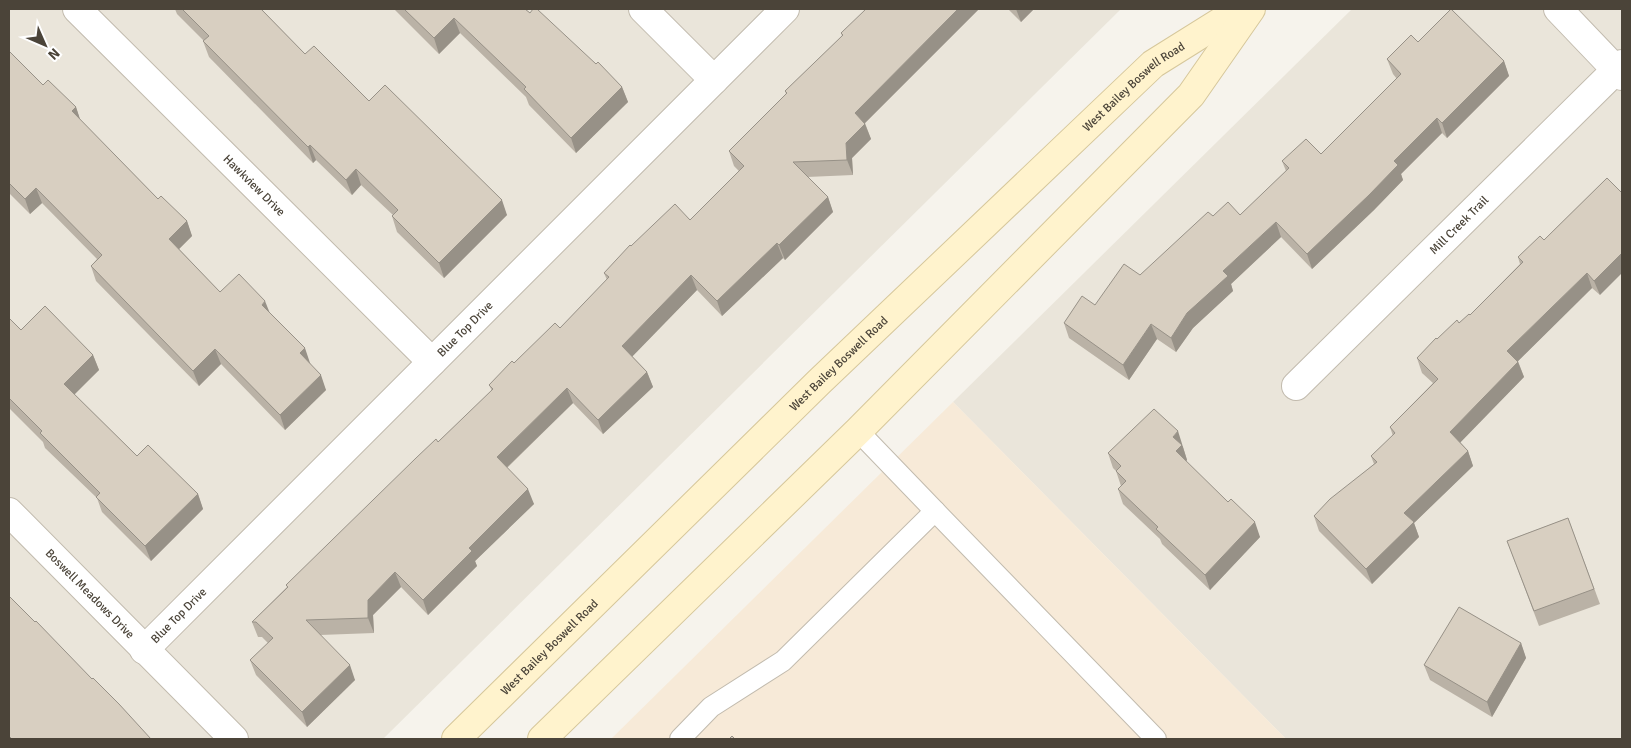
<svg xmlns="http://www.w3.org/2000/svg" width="1631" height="748" viewBox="0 0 1631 748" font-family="Signika,sans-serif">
  <rect width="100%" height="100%" fill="#f6f3ec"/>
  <g fill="#eae5da">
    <path d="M9,9H1121L383,739H9Z"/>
    <path d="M1352,9H1622V739H1286L953,402Z"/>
  </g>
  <path fill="#f7ead8" d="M953,402L1286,739H611Z"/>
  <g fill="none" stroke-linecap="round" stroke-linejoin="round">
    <g stroke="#c2bbae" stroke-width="22">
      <g id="service">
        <path d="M858,431L935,511"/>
        <path d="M680,739L711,707L783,661L935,511L1156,739"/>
      </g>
    </g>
    <g stroke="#c2bbae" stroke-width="30">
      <g id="minor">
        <path id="s1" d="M77,9L432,362"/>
        <path d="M643,9L714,80"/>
        <path d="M1558,9L1622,76"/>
        <path id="s2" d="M1296,386L1622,64"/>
        <path id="s3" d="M9,512L234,739"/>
        <path id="s4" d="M144,650L785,9"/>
      </g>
    </g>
    <g stroke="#d6c79b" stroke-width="30">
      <g id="secondary">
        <path id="s5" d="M456,739L819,382L1153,64L1241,9"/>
        <path d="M542,739L858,431L1191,95L1251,9"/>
      </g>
    </g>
    <use href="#service" stroke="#fff" stroke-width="20"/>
    <use href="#minor" stroke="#fff" stroke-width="28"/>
    <use href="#secondary" stroke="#fff3cd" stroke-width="28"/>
  </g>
  <g fill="#bab2a6">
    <path d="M175,9H261L305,54L369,101L507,215L444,278L397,232L392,216L393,215L361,185L352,195L316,160L313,163L209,57L203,41H204L177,14Z"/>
    <path d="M394,9H525L596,64L622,87L628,102L576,153L529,105L526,97L460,33L439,54Z"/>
    <path d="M979,9L865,123L871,139L852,158L853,175L807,177L828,197L833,212L785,260L783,258L722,316L697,290L632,356L647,372L653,387L603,434L573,403L507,468L534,504L475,561L477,566L428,615L401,587L373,615L374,633L320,635L355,680L307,727L256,675L250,660L268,643L262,637H258L252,622L287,587L286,585L438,442L492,391L489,385L514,363L560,328L607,280L604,273L631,246L690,220L739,171L734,166L729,151L786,94L785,91L842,36L841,33Z"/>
    <path d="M1008,9H1034L1021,22Z"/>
    <path d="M1418,42L1504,61L1509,76L1447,138L1442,133L1401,174L1403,180L1374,210L1312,269L1281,237L1231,284L1233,291L1193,328L1176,352L1157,339L1129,380L1069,338L1064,323L1095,305L1140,275L1213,216L1240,215L1286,171L1282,161L1321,154L1397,79L1393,74L1387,59Z"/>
    <path d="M9,51L43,85L76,107L80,120L158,199L187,221L192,236L179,249L220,292L269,312L310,363L326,390L285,430L221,364L199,386L96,281L91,266L97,259L42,203L30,214L9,193Z"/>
    <path d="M1607,178L1600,295L1592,288L1518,361L1524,377L1460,442L1468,451L1473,466L1414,523L1419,537L1372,584L1319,531L1314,516L1374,464L1371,456L1393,436L1390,427L1433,383L1422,373L1417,358L1437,339L1470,315L1520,264L1518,257L1544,240Z"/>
    <path d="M9,318L21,330L93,355L99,370L74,394L137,456L198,494L203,509L151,561L102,512L97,498L45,448L43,442L9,408Z"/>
    <path d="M1183,446V447L1187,460L1186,461L1260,537L1210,590L1162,544L1160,539L1123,504L1118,489L1121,486L1116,471L1113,468L1108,453Z"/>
    <path d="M1568,518L1600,604L1539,626L1507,541Z"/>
    <path d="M1521,643L1526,658L1492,717L1430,680L1424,665Z"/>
  </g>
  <g fill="#979187">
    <path d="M958,9H979L860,128L855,113Z"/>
    <path d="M1016,9H1034L1021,22Z"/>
    <path d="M454,18L460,33L439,54L434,38Z"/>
    <path d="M1504,61L1509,76L1447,138L1442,123Z"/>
    <path d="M622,87L628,102L576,153L571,138Z"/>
    <path d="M76,107L81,122L72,111Z"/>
    <path d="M1437,118L1442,133L1401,174L1403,180L1374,210L1312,269L1307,254L1394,161Z"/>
    <path d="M865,124L871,139L852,158L853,175L847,160L846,143Z"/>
    <path d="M310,145L316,160L313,163L308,147Z"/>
    <path d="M356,169L361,185L352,195L346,180Z"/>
    <path d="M36,188L42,203L30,214L25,199Z"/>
    <path d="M828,197L833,212L785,260L779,245Z"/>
    <path d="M502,200L507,215L444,278L439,263Z"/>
    <path d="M187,221L192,236L174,254L169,239Z"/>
    <path d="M1276,222L1281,237L1231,284L1233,291L1193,328L1176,352L1171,338L1187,313L1223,271Z"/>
    <path d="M777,243L783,258L722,316L717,301Z"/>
    <path d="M1622,253V273L1600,295L1594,281Z"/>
    <path d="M1587,273L1592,288L1513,366L1507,351Z"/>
    <path d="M691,275L697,290L628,361L622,346Z"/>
    <path d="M265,301L271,316L262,305Z"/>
    <path d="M1151,324L1157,339L1129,380L1123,365Z"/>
    <path d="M305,348L310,363L305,368L300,353Z"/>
    <path d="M215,349L221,364L199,386L193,371Z"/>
    <path d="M93,355L99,370L70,399L64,384Z"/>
    <path d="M1518,362L1524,377L1456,447L1450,432Z"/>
    <path d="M647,372L653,387L603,434L598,420Z"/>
    <path d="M321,375L326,390L285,430L280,415Z"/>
    <path d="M567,388L573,403L502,472L497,457Z"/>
    <path d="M1178,431L1187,460L1182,466L1176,451L1173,437Z"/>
    <path d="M1468,451L1473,466L1414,523L1419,537L1372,584L1366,569L1404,513Z"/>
    <path d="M528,489L534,504L475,561L477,566L428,615L423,600L469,548Z"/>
    <path d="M198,494L203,509L151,561L145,546Z"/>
    <path d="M1255,522L1260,537L1210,590L1205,575Z"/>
    <path d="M395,572L401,587L373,615L374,633L368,618V600Z"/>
    <path d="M1521,643L1526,658L1492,717L1487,702Z"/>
    <path d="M350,665L355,680L307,727L302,712Z"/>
  </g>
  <g fill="#d8cfc1" stroke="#979187">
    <path d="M182,9H261L305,54L314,46L369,101L385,85L502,200L439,263L392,216L398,210L356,169L346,180L310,145L308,147L203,41L209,36Z"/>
    <path d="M404,9H525L530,13L533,9H537L596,64L598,62L622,87L571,138L524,89L526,87L454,18L434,38Z"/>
    <path d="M866,9H958L855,113L865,124L846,143L847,160L793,162L828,197L779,245L777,243L717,301L691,275L622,346L647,372L598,420L567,388L497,457L528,489L469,548L472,551L423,600L395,572L368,600V618L306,620L350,665L302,712L250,660L273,638L256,622H252L288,587L286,585L416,458L436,439L438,442L493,389L489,385L512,361L514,363L555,323L560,328L609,277L604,273L630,245L631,246L675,204L690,220L744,166L729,151L787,93L785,91L843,35L841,33Z"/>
    <path d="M1451,9L1504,61L1442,123L1437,118L1394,161L1398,165L1369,195L1307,254L1276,222L1223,271L1228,276L1187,313L1171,338L1151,324L1123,365L1064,323L1082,296L1095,305L1124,264L1140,275L1208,212L1213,216L1228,202L1240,215L1289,168L1282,161L1306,139L1321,154L1401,74L1387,59L1411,35L1418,42Z"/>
    <path d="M9,51L43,85L48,80L76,107L72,111L158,199L161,196L187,221L169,239L220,292L239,274L265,301L262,305L305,348L300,353L321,375L280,415L215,349L193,371L91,266L102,255L36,188L25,199L9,183Z"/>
    <path d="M1607,178L1622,193V253L1594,281L1587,273L1507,351L1518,362L1450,432L1468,451L1404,513L1414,522L1366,569L1314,516L1330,499L1377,462L1371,456L1395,433L1390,427L1438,379L1417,358L1436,338L1437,339L1457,320L1459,323L1469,314L1470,315L1523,262L1518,257L1540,236L1544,240Z"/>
    <path d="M45,306L93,355L64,384L137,456L148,445L198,494L145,546L96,497L100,493L40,433L42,431L9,398V318L21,330Z"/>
    <path d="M1154,409L1178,431L1173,437L1182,445L1176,451L1228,502L1231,499L1255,522L1205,575L1156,529L1158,527L1118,489L1126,481L1116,471L1121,466L1108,453Z"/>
    <path d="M1568,518L1594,589L1534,611L1507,541Z"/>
    <path d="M9,596L35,622L36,621L92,679L93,678L119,704L151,739H12L9,736Z"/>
    <path d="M1459,607L1521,643L1487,702L1424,665Z"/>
    <path d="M732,736L735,739H729Z"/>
  </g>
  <g text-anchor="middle" stroke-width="4.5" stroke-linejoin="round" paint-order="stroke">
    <g font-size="12" fill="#4b4439" stroke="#fff">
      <text dy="4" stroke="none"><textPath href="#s5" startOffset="941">West Bailey Boswell Road</textPath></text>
      <text dy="4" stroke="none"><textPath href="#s1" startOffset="250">Hawkview Drive</textPath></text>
      <text dy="4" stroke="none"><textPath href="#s2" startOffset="229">Mill Creek Trail</textPath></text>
      <text dy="4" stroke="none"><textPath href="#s4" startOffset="454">Blue Top Drive</textPath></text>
      <text dy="4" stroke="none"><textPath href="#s5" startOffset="536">West Bailey Boswell Road</textPath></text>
      <text dy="4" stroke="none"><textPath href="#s3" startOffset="115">Boswell Meadows Drive</textPath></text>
      <text dy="4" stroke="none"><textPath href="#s4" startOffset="49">Blue Top Drive</textPath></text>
      <text dy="4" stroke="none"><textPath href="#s5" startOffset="131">West Bailey Boswell Road</textPath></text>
    </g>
  </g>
  <rect width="1631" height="748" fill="none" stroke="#4b4439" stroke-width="20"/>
  <g transform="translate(45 45) rotate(135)" stroke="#ffffff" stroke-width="4" paint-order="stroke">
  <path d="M0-4L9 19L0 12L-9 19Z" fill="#4b4439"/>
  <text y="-8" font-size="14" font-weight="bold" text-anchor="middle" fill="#4b4439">N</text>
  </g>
</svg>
